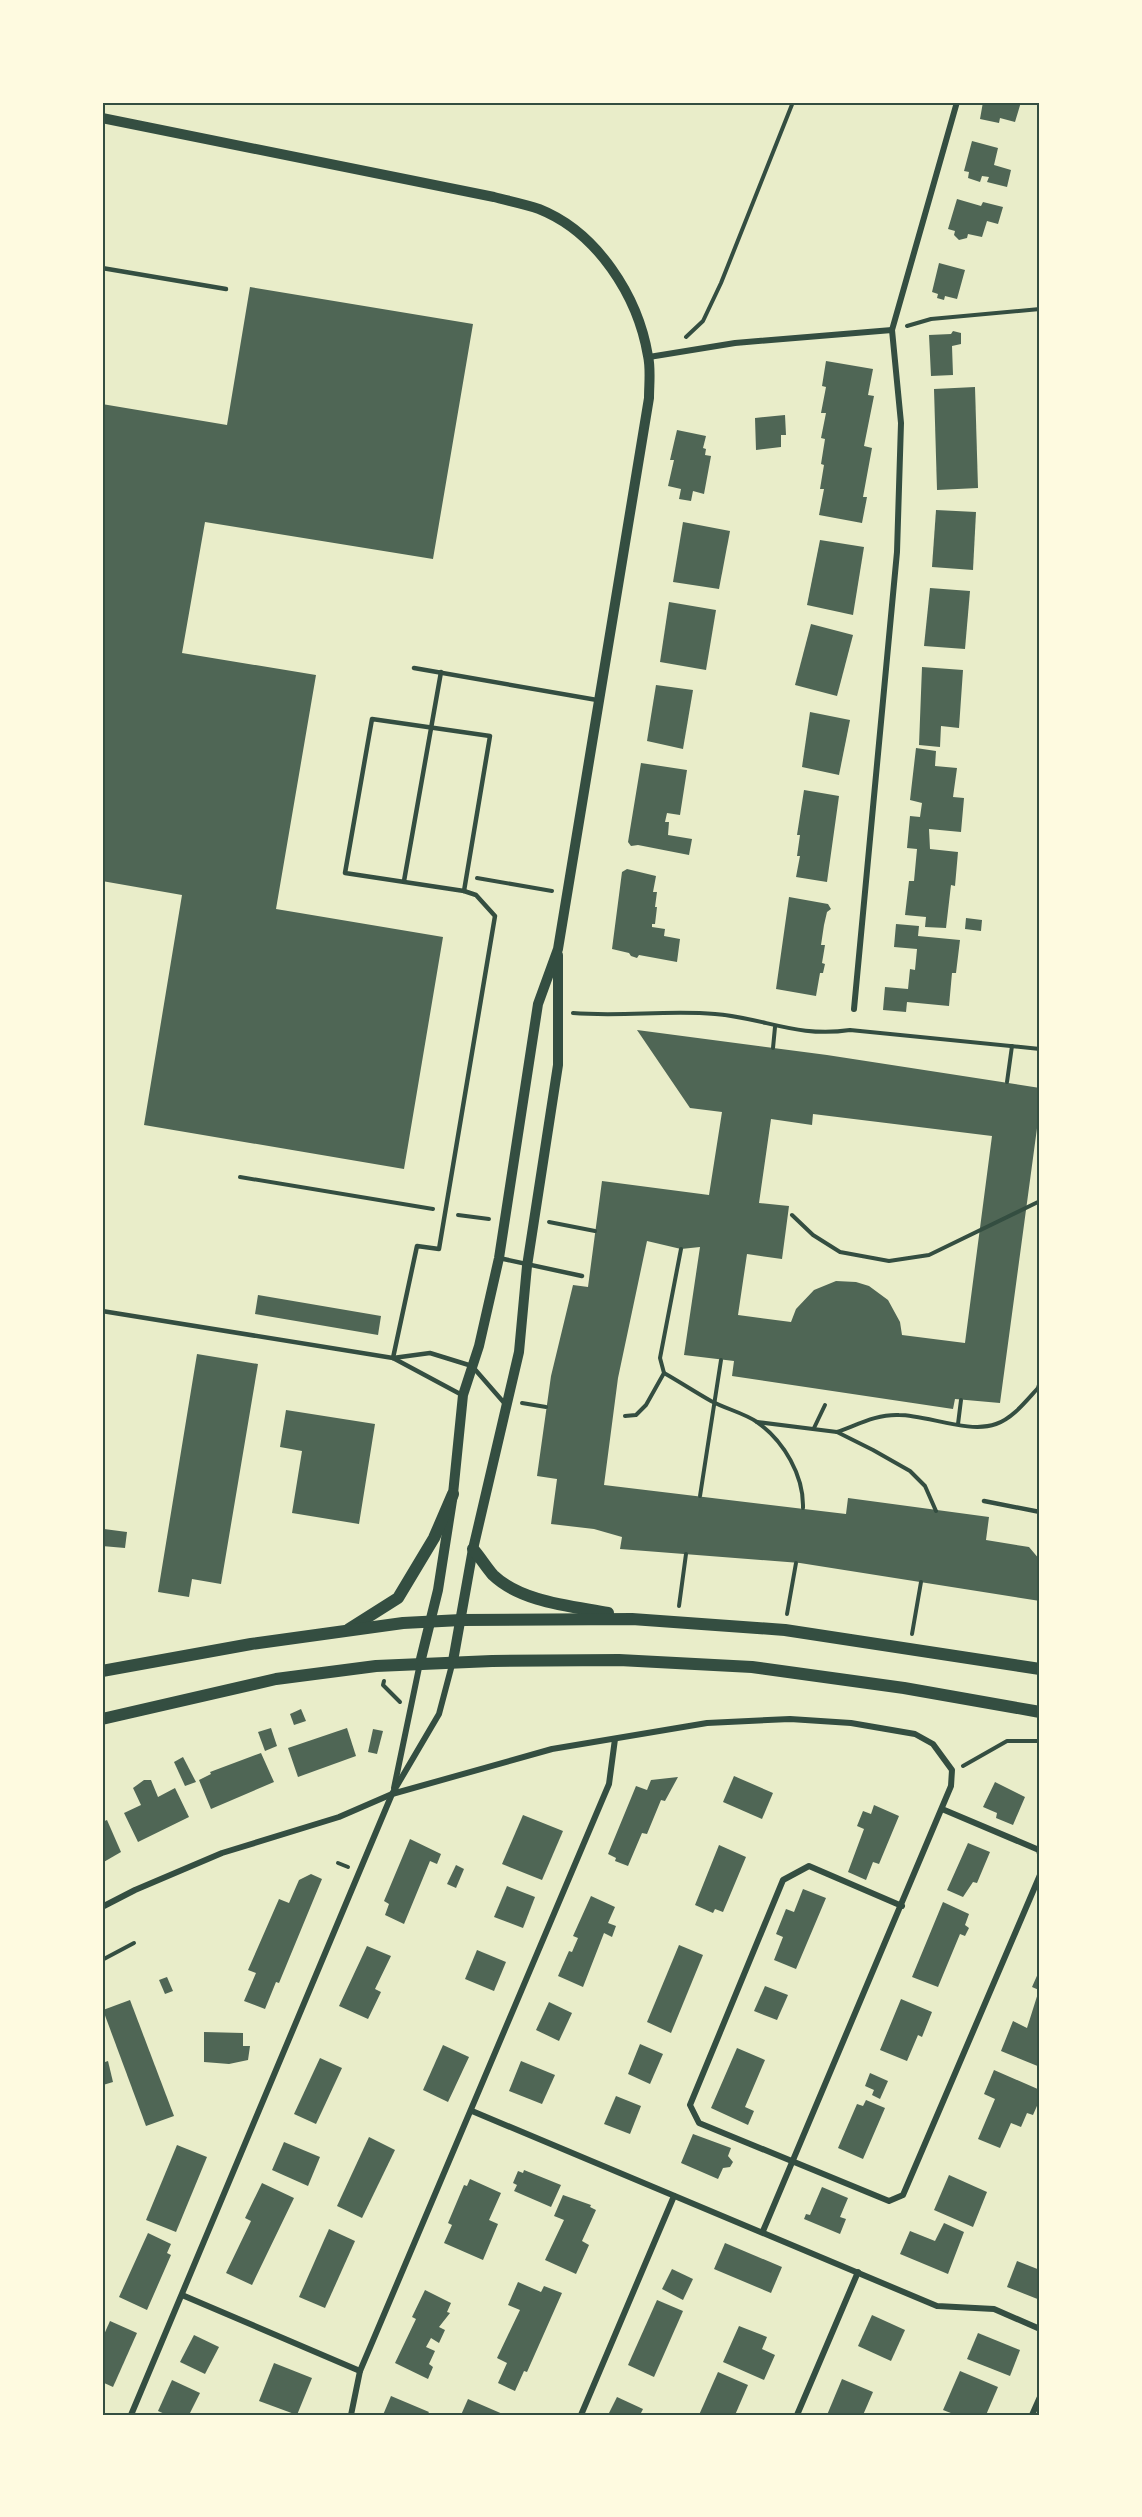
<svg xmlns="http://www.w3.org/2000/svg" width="1142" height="2517" viewBox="0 0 1142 2517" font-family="'Work Sans',sans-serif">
  <rect width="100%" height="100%" fill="#e9edc9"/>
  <g fill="#4f6655" fill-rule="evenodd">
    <path d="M983,102H1021L1015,122L1000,118L999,123L980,119Z"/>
    <path d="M972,141L998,148L994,165L1011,170L1007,187L987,182L989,177L982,176L980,182L968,178L969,172L964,171Z"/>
    <path d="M957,199L981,206L983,202L1003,207L998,224L987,221L982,237L968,234L967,238L959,240L954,235L955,231L948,229Z"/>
    <path d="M939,263L965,270L957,299L945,296L944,300L937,298L938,294L932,292Z"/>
    <path d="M250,287L473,324L433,559L205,522L182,653L316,675L276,909L443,937L404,1169L144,1125L182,895L102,881V404L227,425Z"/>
    <path d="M953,331L961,333V344L952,346L953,375L931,376L929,335L951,334Z"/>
    <path d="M826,361L873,369L868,395L874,396L864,446L872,448L863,497H867L862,523L819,515L824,489H820L824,465L821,464L825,439L821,438L826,413H821L826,387L822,386Z"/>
    <path d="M975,387L978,488L937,490L934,389Z"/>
    <path d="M785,415L786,435H781V447L756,450L755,418Z"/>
    <path d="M677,430L706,436L703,448L706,449L705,455L711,456L704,494L693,491L691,501L679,499L681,489L668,486L674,460H670Z"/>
    <path d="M936,510L976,512L973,570L932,567Z"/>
    <path d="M683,522L730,531L719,589L673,582Z"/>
    <path d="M820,540L864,547L853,615L807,605Z"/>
    <path d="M930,588L970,591L965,649L924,646Z"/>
    <path d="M669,602L716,610L706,670L660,662Z"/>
    <path d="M811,624L853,635L837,696L795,685Z"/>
    <path d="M922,667L963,670L959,728L941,726L940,747L919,745Z"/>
    <path d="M656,685L693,690L683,749L647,741Z"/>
    <path d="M810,712L850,720L839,775L802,767Z"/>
    <path d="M916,748L936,751L935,766L957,768L953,797L964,798L961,832L929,829L930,849L958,852L955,886L951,885L946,928L925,927L926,917L905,915L909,881H914L917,849L907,848L910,816L920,817L922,803L910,800Z"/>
    <path d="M641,763L687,770L680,815L667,813L665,822H669L668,835L692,839L689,855L638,845L631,846L628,842Z"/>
    <path d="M804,790L839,796L827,882L796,877L800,856H797L800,835H797Z"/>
    <path d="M627,869L656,876L653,892H657L655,907H657L655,924H652V927L665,929L664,936L680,939L677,962L639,955L637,958L631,956L629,953L612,949L622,872Z"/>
    <path d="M789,897L828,904L831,909L827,912L824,925L821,945H825L822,963L825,964L823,973H820L816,996L776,989Z"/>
    <path d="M966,918L982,920L981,931L965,929Z"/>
    <path d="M896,924L919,926L918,936L960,940L956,973H952L949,1006L907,1002L906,1012L883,1010L885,987L908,989L910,969L915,970L917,949L894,947Z"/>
    <path d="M637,1030L827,1055L1040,1088V1106L1000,1403L955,1399L953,1409L732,1376L734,1361L684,1355L700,1247L681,1249L647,1241L618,1378L604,1485L846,1514L848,1498L989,1517L986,1540L1029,1547L1040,1560V1601L800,1563L620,1549L622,1537L594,1529L551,1524L557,1479L537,1476L551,1376L573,1285L588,1287L602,1181L709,1195L722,1112L690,1108ZM813,1114L992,1136L965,1343L902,1335L900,1322L888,1300L869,1286L856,1282L836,1281L814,1290L796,1309L791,1322L738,1315L747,1254L782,1259L789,1206L759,1203L771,1119L812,1125Z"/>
    <path d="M258,1295L381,1316L378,1335L255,1314Z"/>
    <path d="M197,1354L258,1364L221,1584L192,1579L189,1597L158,1592Z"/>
    <path d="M286,1410L375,1424L359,1524L292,1513L302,1451L280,1447Z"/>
    <path d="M104,1529L127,1532L125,1548L102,1546Z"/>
    <path d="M301,1709L306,1721L294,1725L290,1714Z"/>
    <path d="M271,1728L277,1746L265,1751L258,1732Z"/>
    <path d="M347,1728L356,1756L298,1777L288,1748Z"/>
    <path d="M373,1729L383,1731L377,1754L368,1752Z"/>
    <path d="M261,1753L274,1782L211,1809L199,1780L211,1774L210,1772Z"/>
    <path d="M183,1757L196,1782L185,1786L174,1762Z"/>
    <path d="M734,1776L773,1793L762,1819L723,1802Z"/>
    <path d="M678,1777L665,1801L661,1800L647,1834L642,1833L628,1866L615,1861L616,1858L608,1854L636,1786L647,1790L651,1780Z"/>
    <path d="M144,1780H151L158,1797L175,1788L189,1817L138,1842L124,1813L141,1805L133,1788Z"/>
    <path d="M995,1782L1025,1797L1013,1825L996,1818L997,1813L983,1807Z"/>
    <path d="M874,1805L899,1816L879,1864L873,1862L866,1880L848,1872L864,1829L857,1826L863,1811L871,1814Z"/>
    <path d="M523,1815L563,1831L542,1880L502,1864Z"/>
    <path d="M107,1820L121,1852L102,1863V1822Z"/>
    <path d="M410,1839L441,1854L437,1864L430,1861L404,1924L385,1915L389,1904L384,1901Z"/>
    <path d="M968,1843L990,1852L977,1883L973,1882L963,1897L947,1890Z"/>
    <path d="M719,1845L746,1857L723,1912L715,1909L713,1913L695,1905Z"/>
    <path d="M456,1865L464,1869L456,1888L447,1884Z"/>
    <path d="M311,1874L322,1879L279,1983L276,1982L265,2009L244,2001L256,1973L248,1970L279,1899L289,1903L299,1880Z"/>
    <path d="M507,1886L535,1897L523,1928L494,1917Z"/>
    <path d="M803,1889L826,1898L796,1969L774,1960L783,1937L776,1934L786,1909L794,1912Z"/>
    <path d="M591,1896L615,1907L608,1923L616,1926L612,1937L604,1933L583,1987L558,1976L569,1951L572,1952L578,1938L573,1936Z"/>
    <path d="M943,1902L969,1914L965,1925L969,1928L965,1936L960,1934L938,1987L912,1977Z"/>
    <path d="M679,1945L703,1955L671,2033L647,2022Z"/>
    <path d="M367,1946L391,1956L375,1989L381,1992L368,2019L339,2006Z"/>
    <path d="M477,1950L506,1962L494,1991L465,1979Z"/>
    <path d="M1040,1969V2067L1001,2051L1013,2021L1027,2028L1039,1990L1032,1987Z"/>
    <path d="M167,1977L173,1991L165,1994L159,1980Z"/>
    <path d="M765,1986L788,1995L777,2020L754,2011Z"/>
    <path d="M901,1999L932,2012L922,2037L918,2035L907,2061L880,2050Z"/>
    <path d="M130,2000L174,2116L146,2126L103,2010Z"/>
    <path d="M549,2002L572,2013L559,2041L536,2030Z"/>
    <path d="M204,2032L243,2033V2046H250L248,2060L229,2064L204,2062Z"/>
    <path d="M640,2044L663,2054L650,2084L628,2074Z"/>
    <path d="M443,2045L469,2057L448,2102L423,2090Z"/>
    <path d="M737,2048L765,2060L745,2107L754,2111L748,2125L711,2108Z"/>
    <path d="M320,2058L342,2068L316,2124L294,2114Z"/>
    <path d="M108,2061L113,2082L103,2085L102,2063Z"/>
    <path d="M521,2061L555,2075L542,2104L509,2091Z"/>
    <path d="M994,2070L1040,2090V2099L1033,2115L1027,2113L1021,2127L1011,2123L1000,2148L978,2139L995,2099L984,2094Z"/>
    <path d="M870,2073L888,2081L880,2099L872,2095L874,2090L865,2086Z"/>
    <path d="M616,2096L641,2106L630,2134L604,2124Z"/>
    <path d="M866,2100L885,2108L863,2159L838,2148L857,2104L863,2106Z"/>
    <path d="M693,2134L731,2148L728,2156L733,2162L730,2167L723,2168L718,2179L681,2163Z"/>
    <path d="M369,2137L395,2150L362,2218L337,2206Z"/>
    <path d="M284,2142L320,2157L308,2186L272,2170Z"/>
    <path d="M177,2145L207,2157L176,2232L146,2220Z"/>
    <path d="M524,2170L561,2185L551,2207L514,2191L517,2185L513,2183L518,2171L523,2173Z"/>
    <path d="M949,2175L987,2192L973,2227L934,2210Z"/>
    <path d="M470,2179L501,2193L489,2220L498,2224L483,2260L444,2243L452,2225L448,2223L464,2185L467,2186Z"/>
    <path d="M262,2183L294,2198L252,2285L226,2273L251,2221L245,2218Z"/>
    <path d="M822,2187L848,2198L840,2217L846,2219L840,2234L804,2219L806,2214L810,2215Z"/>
    <path d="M563,2195L591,2205L590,2207L596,2210L582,2241L589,2245L576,2274L545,2260L564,2220L554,2216Z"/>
    <path d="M944,2223L964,2232L948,2274L900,2254L910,2231L935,2241Z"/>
    <path d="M329,2229L355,2241L325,2308L299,2297Z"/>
    <path d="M148,2233L171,2244L167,2253L171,2255L147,2310L119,2297Z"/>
    <path d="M725,2243L782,2267L771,2293L714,2269Z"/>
    <path d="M1017,2261L1040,2270V2300L1007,2287Z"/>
    <path d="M672,2269L693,2279L683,2300L662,2289Z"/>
    <path d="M518,2282L541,2292L544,2286L562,2293L527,2372L524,2371L515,2391L498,2383L507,2363L497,2358L520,2310L508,2305Z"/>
    <path d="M425,2290L451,2303L447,2312L450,2313L439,2327L445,2330L439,2343L431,2338L426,2347L435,2351L429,2364L433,2367L428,2379L395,2363L416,2319L412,2317Z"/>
    <path d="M657,2300L683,2311L654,2377L628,2365Z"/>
    <path d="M872,2315L905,2330L891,2361L858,2346Z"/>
    <path d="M110,2321L137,2333L113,2387L102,2382V2339Z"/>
    <path d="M739,2326L767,2337L762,2349L775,2355L764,2380L723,2362Z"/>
    <path d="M978,2333L1020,2350L1010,2376L967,2359Z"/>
    <path d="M194,2335L219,2347L205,2374L180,2362Z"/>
    <path d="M274,2363L312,2378L297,2415L259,2401Z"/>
    <path d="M960,2371L998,2387L986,2415H956L943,2410Z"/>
    <path d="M718,2372L748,2385L735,2415H699Z"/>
    <path d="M842,2379L873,2392L863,2415H827Z"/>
    <path d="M172,2380L200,2393L189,2415H167L158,2411Z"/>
    <path d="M391,2396L429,2412L427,2415H383Z"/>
    <path d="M617,2397L643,2409L640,2415H608Z"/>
    <path d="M468,2399L505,2415H461Z"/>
  </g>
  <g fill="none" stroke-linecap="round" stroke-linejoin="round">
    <g stroke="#344e41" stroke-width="4">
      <path d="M547,103L550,102"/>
      <path d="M907,326L931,319L1040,309"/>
      <path d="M686,337L703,321L721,283L793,102"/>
      <path d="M477,878L552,891"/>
      <path d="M573,1013C620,1017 668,1010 715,1014C765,1018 797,1038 850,1030L1040,1049"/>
      <path d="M773,1048L775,1027"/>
      <path d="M1007,1082L1012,1046"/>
      <path d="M240,1177L433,1209"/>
      <path d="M458,1215L489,1219"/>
      <path d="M792,1215L813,1235L840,1252L889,1261L929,1255L1040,1201"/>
      <path d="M549,1222L595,1231"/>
      <path d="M664,1373C680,1382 695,1392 711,1401C726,1409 744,1413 757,1422C784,1441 804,1476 803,1508"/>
      <path d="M522,1403L546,1407"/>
      <path d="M625,1416L636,1415L646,1405L664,1373L660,1358L681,1249"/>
      <path d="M757,1422L837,1432L873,1450L910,1471L925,1486L936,1511"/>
      <path d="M958,1424L961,1400"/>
      <path d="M814,1428L825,1405"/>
      <path d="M837,1432C857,1425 877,1414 899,1415C927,1415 969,1434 996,1424C1013,1418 1026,1401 1038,1388L1040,1382"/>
      <path d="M700,1496L721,1360"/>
      <path d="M679,1606L686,1554"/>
      <path d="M787,1614L796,1563"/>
      <path d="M912,1634L921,1582"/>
      <path d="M384,1681L383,1685L400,1702"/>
      <path d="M963,1766L1007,1741H1040"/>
      <path d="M338,1863L348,1867"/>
      <path d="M102,1960L134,1943"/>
    </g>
    <g stroke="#344e41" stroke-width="4.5">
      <path d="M102,268L226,289"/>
      <path d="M414,668L597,700"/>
      <path d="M372,719L490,736L464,891L345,873Z"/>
      <path d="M404,881L441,672"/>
      <path d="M499,1258L582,1276"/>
      <path d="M102,1311L393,1358L430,1353L472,1366L506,1405"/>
      <path d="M393,1358L417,1246L439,1249L495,916L476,895L464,891"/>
      <path d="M393,1358L462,1395"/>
      <path d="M984,1501L1040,1512"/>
    </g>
    <g stroke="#344e41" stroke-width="6">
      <path d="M649,357L735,343L892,330"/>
      <path d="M854,1009L897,552L901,423L892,330L957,102"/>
      <path d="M394,1788L420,1663"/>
      <path d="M942,1809L1039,1850L1040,1854"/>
      <path d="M902,1906L809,1866L783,1880L690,2105L699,2123L889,2201L903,2195L1040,1875"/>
      <path d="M102,1907L135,1890L222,1853L339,1817L392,1794L552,1749L707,1723L790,1719L851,1723L915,1734L933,1744L952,1770L951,1786L763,2231"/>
      <path d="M472,2111L937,2306L994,2309L1040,2329"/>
      <path d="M182,2295L360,2371"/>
      <path d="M131,2415L392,1794L439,1714L453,1661"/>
      <path d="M351,2415L360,2371L609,1784L615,1739"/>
      <path d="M581,2415L674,2196"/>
      <path d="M797,2415L858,2272"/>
      <path d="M1032,2415L1040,2397"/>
    </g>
    <g stroke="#344e41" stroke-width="10">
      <path d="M102,118L494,197C509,201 525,204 539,209C597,232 638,296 648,356C651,369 649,384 649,398L558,949L538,1004L499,1258L479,1346L463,1395L453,1494L438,1590L420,1663"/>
      <path d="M453,1661L473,1549L519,1352L527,1266L558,1065V955"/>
    </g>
    <g stroke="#344e41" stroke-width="12">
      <path d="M473,1549C480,1557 486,1567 493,1575C521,1602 571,1606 608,1613"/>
      <path d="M349,1629L398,1598L434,1538L453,1494"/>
      <path d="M102,1671L251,1644L403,1623L461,1620L632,1619L785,1630L1040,1669"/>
      <path d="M102,1719L276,1679L376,1666L492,1661L619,1660L752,1667L904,1688L1040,1712"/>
    </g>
  </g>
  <rect width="1142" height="2517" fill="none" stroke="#fefae0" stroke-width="207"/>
  <rect x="104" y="104" width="934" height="2310" fill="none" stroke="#344e41" stroke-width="2"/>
</svg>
